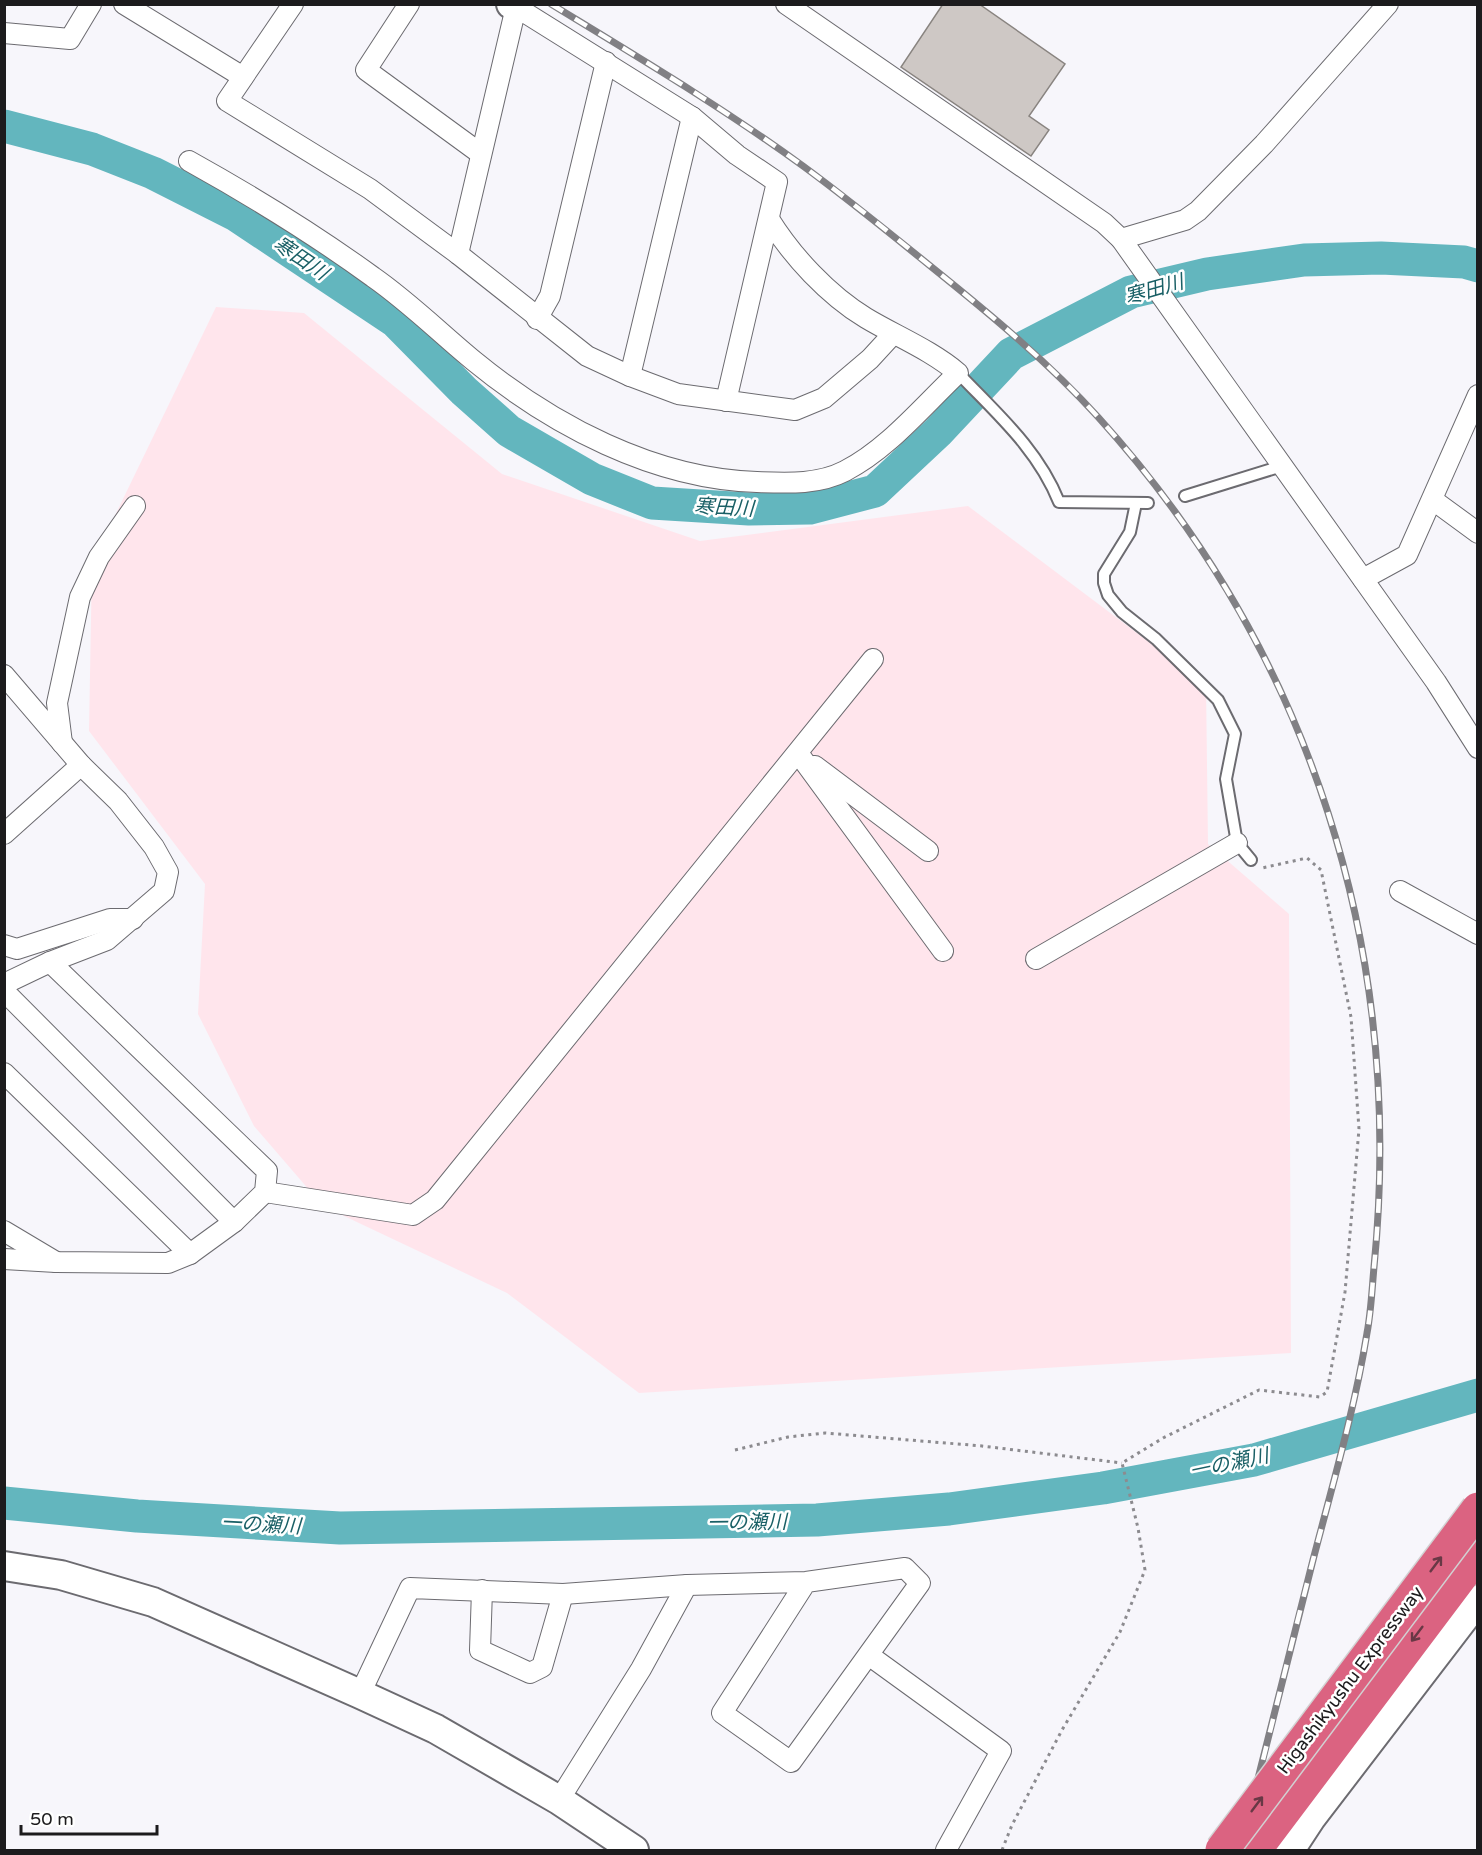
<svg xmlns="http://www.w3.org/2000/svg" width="1482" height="1855" viewBox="0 0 1482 1855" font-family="'Varela Round','Noto Sans JP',sans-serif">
  <rect width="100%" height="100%" fill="#f7f6fb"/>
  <path fill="#ffe5ec" d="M216,307L304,313L502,474L700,541L968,506L1206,685L1208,844L1289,914L1291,1353L639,1393L507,1293L323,1206L254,1126L198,1014L205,884L89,731L92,563Z"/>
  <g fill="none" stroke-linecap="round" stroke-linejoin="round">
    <g stroke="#63b6be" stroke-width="33">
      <path d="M4,126L92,149L153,173L236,215L395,321L464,391L509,431L592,479L652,503L749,509L810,508L875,491L938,432L1011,354L1131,292L1207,274L1304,260L1381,258L1464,262L1478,266"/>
      <path d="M4,1503L137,1516L340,1528L817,1520L949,1509L1103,1488L1254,1460L1478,1395"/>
    </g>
  </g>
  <path fill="#cec8c5" stroke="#898480" stroke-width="1.5" d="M943,4H979L1065,64L1029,116L1049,130L1031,156L901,67Z"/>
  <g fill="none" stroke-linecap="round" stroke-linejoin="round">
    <g stroke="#6c6b70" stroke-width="14">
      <g id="lane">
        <path d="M958,373C996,413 1038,449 1059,502L1148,503"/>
        <path d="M1185,496L1282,466"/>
        <path d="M1136,503L1130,532L1104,574V583L1108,595L1122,612L1156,639L1218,700L1235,734L1226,779L1237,843L1251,860"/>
      </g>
    </g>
    <g stroke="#6c6b70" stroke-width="22">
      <g id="street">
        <path d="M124,4L243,77"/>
        <path d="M293,4L227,101L370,189L458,254L587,356L630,376L678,394L795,410L824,398L870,359L893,334"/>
        <path d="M409,4L366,70L481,154"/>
        <path d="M786,4L1104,223L1121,239L1436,682L1478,748"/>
        <path d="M4,33L70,39L91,4"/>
        <path d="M189,161C252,196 314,234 373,277C409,302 440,333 474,361C552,425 654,479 757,482C786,483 818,485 845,471C888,449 923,406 958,373C931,350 896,336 866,318C828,295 792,256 769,219"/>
        <path d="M1121,239L1185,220L1198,211L1264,144L1388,4"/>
        <path d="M458,254L516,7L692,117L737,155L777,182L726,401"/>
        <path d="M537,319L550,296L606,62"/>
        <path d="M630,376L692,117"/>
        <path d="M1433,500L1478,533"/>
        <path d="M1363,579L1407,555L1478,395"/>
        <path d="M4,675L81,765L118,801L154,847L168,872L164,891L107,940L50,962L4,984"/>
        <path d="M62,743L57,703L80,597L99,557L135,506"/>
        <path d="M798,753L943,951"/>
        <path d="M815,766L928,851"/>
        <path d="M4,834L81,765"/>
        <path d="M1400,891L1478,934"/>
        <path d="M4,945L17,949L110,919H133"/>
        <path d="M1036,959L1237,843"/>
        <path d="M4,991L234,1222"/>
        <path d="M4,1073L190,1254"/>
        <path d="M265,1192L413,1215L435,1200L873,659"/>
        <path d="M4,1231L56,1262"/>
        <path d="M4,1259L56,1262L168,1263L190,1254L234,1222L265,1192L267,1171L50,962"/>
        <path d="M482,1590L480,1650L530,1673L542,1667L563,1594"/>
        <path d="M870,1656L1001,1751L946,1850"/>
        <path d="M360,1694L410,1588L563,1594L687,1585L806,1582L905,1568L920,1583L791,1762L722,1713L806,1582"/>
        <path d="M559,1800L641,1669L687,1585"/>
      </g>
    </g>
    <g stroke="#6c6b70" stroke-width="32">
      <g id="secondary">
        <path d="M511,4L516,7"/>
        <path d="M4,1566L61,1575L153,1602L360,1694L436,1729L559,1800L634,1850"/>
        <path d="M1290,1850L1311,1818L1478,1600"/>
      </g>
    </g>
    <g stroke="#d2d1d2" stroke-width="36">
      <path id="highway" d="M1255,1850L1478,1554"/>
    </g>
    <g stroke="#8c8b8f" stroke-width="3" stroke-dasharray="3 4.5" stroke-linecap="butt">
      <path d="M735,1450L788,1437L825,1433L982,1446L1122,1463"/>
      <path d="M1002,1850L1012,1825L1062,1730L1120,1632L1145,1570L1138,1528L1122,1463L1163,1438L1259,1390L1320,1397L1327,1392L1345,1292L1359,1129L1351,1017L1321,870L1307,858L1262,868"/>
    </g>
    <use href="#lane" stroke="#fff" stroke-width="10"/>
    <use href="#street" stroke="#fff" stroke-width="20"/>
    <use href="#secondary" stroke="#fff" stroke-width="28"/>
    <use href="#highway" stroke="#db6381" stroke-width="33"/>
    <g stroke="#818084" stroke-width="7">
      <path id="rail" d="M551,4C636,56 722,107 803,166C848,199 891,234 934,269C991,315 1049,363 1098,417C1312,653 1405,952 1374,1267C1372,1289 1371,1312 1367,1333C1355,1408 1332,1487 1313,1560C1288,1657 1265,1754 1240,1850"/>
    </g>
    <use href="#rail" stroke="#fff" stroke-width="4.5" stroke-dasharray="14" stroke-linecap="butt"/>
    <g stroke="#d2d1d2" stroke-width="36" stroke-linecap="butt">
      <path id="highway-bridge" d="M1222,1850L1478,1509"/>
    </g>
    <use href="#highway-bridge" stroke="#db6381" stroke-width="33"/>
  </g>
  <defs><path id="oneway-shaft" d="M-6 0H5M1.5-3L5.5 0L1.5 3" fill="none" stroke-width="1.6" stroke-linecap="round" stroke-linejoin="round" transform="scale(1.5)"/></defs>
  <g stroke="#683845">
    <use href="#oneway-shaft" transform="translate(1436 1564) rotate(-53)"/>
    <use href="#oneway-shaft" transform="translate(1417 1634) rotate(127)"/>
    <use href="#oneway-shaft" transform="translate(1257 1804) rotate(-53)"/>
  </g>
  <g text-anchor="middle" stroke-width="5" stroke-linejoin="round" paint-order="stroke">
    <g font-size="18" fill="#1c1b1d" stroke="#fff">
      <text transform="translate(1350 1680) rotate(-53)" y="6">Higashikyushu Expressway</text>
    </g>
    <g font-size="20" font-style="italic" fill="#1a6066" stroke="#fff">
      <text transform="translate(301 258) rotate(34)" y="7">寒田川</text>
      <text transform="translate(1154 289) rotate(-16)" y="7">寒田川</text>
      <text transform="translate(724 507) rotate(3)" y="7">寒田川</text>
      <text transform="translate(1229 1463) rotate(-12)" y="7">一の瀬川</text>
      <text transform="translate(747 1522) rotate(-1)" y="7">一の瀬川</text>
      <text transform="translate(261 1524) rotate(3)" y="7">一の瀬川</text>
    </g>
  </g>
  <rect width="1482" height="1855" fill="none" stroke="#1c1b1d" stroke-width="12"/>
  <path d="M21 1825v9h136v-9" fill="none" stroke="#1c1b1d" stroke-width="3"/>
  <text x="30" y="1825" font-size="18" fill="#1c1b1d" stroke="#ffffff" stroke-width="4.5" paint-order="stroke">50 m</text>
</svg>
